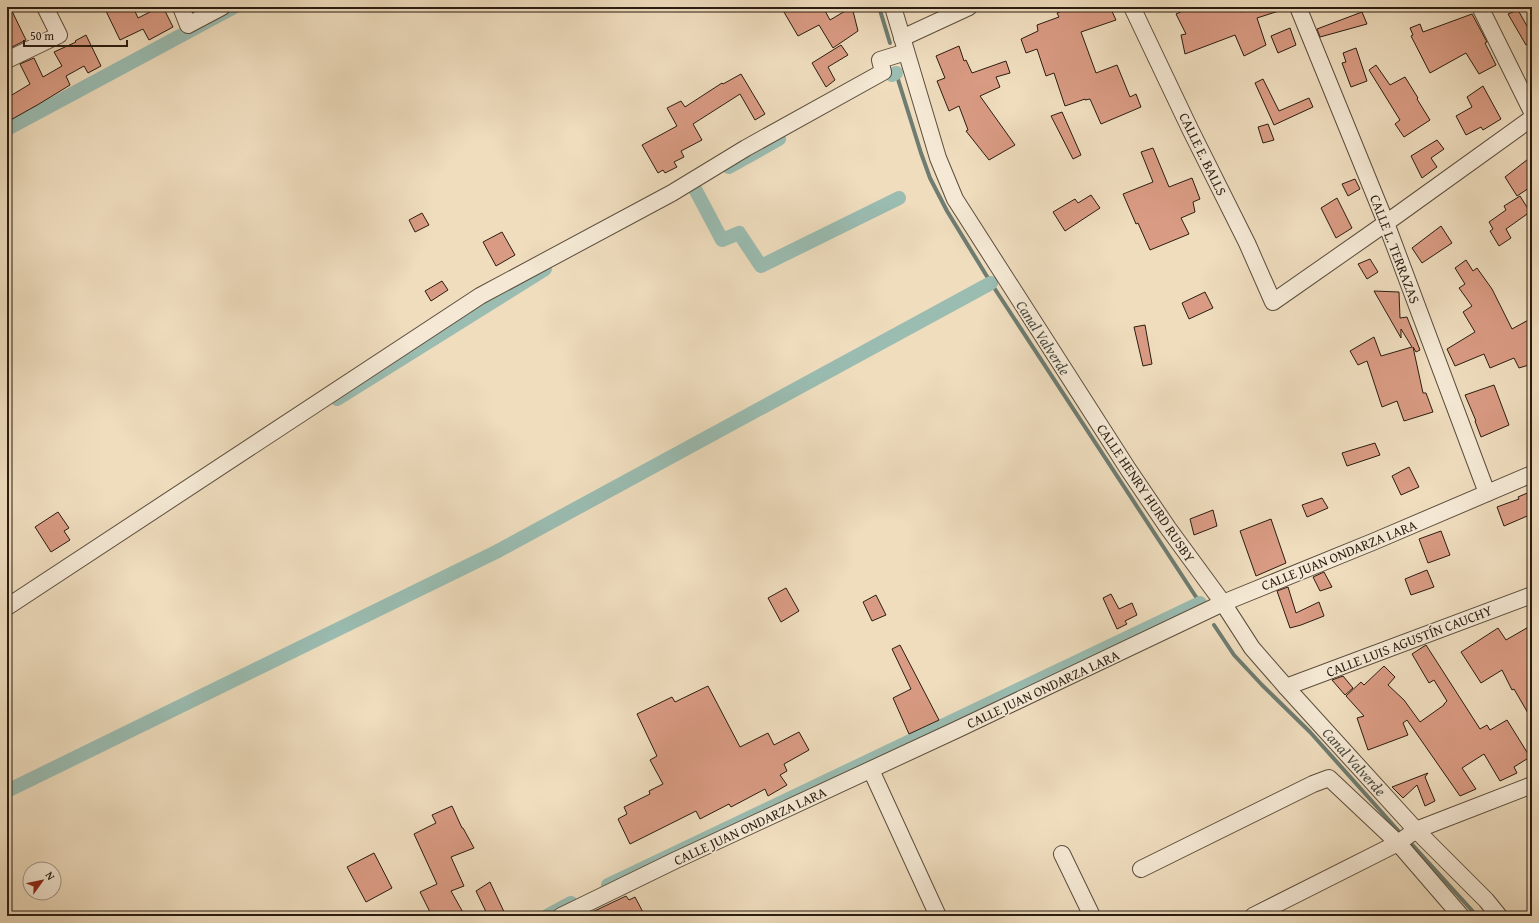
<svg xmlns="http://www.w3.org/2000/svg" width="1539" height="923" viewBox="0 0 1539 923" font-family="'Gentium Book Plus',serif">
  <rect width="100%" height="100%" fill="#efddbe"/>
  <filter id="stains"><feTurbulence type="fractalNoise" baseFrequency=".005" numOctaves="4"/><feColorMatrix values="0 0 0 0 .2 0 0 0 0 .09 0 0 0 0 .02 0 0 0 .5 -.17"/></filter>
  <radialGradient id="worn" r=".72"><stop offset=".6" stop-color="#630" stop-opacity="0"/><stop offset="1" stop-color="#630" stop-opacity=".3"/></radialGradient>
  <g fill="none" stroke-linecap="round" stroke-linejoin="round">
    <g stroke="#6e7c71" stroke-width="4">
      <path d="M879,7L890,43"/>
      <path d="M896,73L921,153L930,178L947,211L991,283L1200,603"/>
      <path d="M1214,625L1234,655L1262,685L1310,732L1403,836"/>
      <path d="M1408,840L1477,916"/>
    </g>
    <g stroke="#9abcb1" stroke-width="14">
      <path d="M892,75L896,73"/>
      <path d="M7,129L234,7"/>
      <path d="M729,167L779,139"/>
      <path d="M694,187L722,240L739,233L761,266L899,198"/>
      <path d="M337,399L545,269"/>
      <path d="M7,791L496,552L991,283"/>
      <path d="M608,885L1200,603"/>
      <path d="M547,916L571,903"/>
    </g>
  </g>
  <g fill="#d99b83" stroke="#2b1d11">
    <path d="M7,7H10L26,40L12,47L7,38Z"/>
    <path d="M104,7H133L138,18L160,7H163L173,27L149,40L143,29L120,40Z"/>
    <path d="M781,7H823L830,20L852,7L858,31L833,48L819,25L798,36Z"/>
    <path d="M1071,7H1110L1116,20L1081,32L1096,73L1117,65L1130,97L1136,94L1141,107L1101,124L1090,99L1085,100V99L1065,106L1054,73L1046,76L1037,49L1026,53L1021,39L1038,31L1037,25L1059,17L1057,13Z"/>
    <path d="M1192,7H1239L1241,12L1256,7H1284L1285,9L1257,18L1266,45L1244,56L1235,35L1185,54L1181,35L1186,34L1176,14Z"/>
    <path d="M1518,10L1532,35V42L1526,45L1508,14Z"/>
    <path d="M1362,12L1367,24L1320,37L1317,29Z"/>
    <path d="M1472,14L1487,42L1485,43L1496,65L1479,74L1466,53L1430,73L1411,36L1413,35L1410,28L1420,24L1423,32Z"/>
    <path d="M1290,28L1296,45L1278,53L1271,36Z"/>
    <path d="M86,35L101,66L88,73L84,66L66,76L70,85L39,104L7,122V98L30,84L20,64L34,58L43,77L62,66L54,52L76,42L75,41Z"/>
    <path d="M841,45L848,55L828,67L835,80L826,87L812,63Z"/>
    <path d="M959,46L964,61L966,60L972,73L1006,61L1010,73L996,77L1000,87L980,96L1015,145L989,160L966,131L968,130L959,106L949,111L937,81L945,78L936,56Z"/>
    <path d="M1356,48L1367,81L1351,87L1342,63L1346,62L1343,53Z"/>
    <path d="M1376,65L1390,85L1405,77L1418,98L1417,99L1430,120L1404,137L1395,124L1400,120L1369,70Z"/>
    <path d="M741,74L765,114L755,120L740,94L693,124L702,140L681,151L684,157L674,162L677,167L665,173L663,170L658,173L642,145L677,126L667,108L681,101L685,107L722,83L723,84Z"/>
    <path d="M1263,79L1279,111L1309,98L1313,107L1274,125L1255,83Z"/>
    <path d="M1483,86L1501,119L1483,130L1481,127L1466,135L1456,116L1472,107L1467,97Z"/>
    <path d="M1062,112L1081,155L1073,159L1051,116Z"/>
    <path d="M1268,124L1274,140L1263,143L1258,127Z"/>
    <path d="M1437,140L1444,149L1431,158L1437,167L1422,178L1411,156Z"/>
    <path d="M1153,148L1169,187L1192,178L1200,199L1193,202L1195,212L1181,218L1189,234L1150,250L1138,223L1136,224L1123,194L1153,182L1141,152Z"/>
    <path d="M1532,156V186L1517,196L1505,177Z"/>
    <path d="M1355,179L1360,189L1348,196L1342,184Z"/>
    <path d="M1091,195L1100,208L1065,231L1053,212L1075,199L1078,203Z"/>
    <path d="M1520,196L1530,212L1506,229L1511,238L1499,246L1490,231L1493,229L1489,222L1506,210L1504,206Z"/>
    <path d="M1337,198L1352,228L1336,238L1321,208Z"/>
    <path d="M422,213L429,225L415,232L409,220Z"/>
    <path d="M1441,226L1452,243L1422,263L1412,248Z"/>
    <path d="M502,232L515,255L496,266L483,242Z"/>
    <path d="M1370,259L1378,272L1367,279L1358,264Z"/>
    <path d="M1466,260L1473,271L1477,268L1492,289L1512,329L1532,318V364L1519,368L1514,358L1490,368L1484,354L1455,366L1447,349L1475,332L1463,312L1472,306L1459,288L1465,284L1455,268Z"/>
    <path d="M442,281L448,290L431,301L425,291Z"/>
    <path d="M1374,291L1399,292L1400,318L1407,317L1420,350L1416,352L1413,347L1423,393H1426L1433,412L1404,421L1397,401L1382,407L1367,361L1358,365L1350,351L1374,337L1381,356L1412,347L1401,329V338Z"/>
    <path d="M1205,292L1213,308L1189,319L1182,303Z"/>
    <path d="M1145,325L1152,364L1143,366L1134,327Z"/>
    <path d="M1494,385L1509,425L1481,437L1475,421H1476L1465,395Z"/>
    <path d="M1375,443L1380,455L1347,466L1342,453Z"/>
    <path d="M1409,467L1419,487L1401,495L1392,476Z"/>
    <path d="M1532,491V514L1504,526L1497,507L1519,499L1518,497Z"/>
    <path d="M1322,498L1328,508L1307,517L1302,505Z"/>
    <path d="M1213,510L1217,526L1194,535L1190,519Z"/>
    <path d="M58,512L69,528L64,531L70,540L51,552L35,527Z"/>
    <path d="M1271,519L1286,563L1256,576L1240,531Z"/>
    <path d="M1441,531L1450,555L1428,563L1419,539Z"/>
    <path d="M1427,570L1434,587L1411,595L1405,579Z"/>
    <path d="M1324,572L1332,587L1320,591L1313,577Z"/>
    <path d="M1288,587L1296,613L1319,602L1324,616L1301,625L1290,628L1277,591Z"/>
    <path d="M786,588L799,611L781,622L768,598Z"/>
    <path d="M1111,594L1119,609L1132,603L1137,615L1125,621L1127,624L1117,629L1103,598Z"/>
    <path d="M876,595L886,615L872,621L863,602Z"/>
    <path d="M1532,625V720L1514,689L1512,690L1502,670L1481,683L1461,652L1498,628L1506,640Z"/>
    <path d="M900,645L939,720L909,734L893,698L911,689L892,649Z"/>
    <path d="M1426,645L1480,729L1487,725L1490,730L1507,720L1530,757L1514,767L1517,773L1500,781L1484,754L1462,768L1476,789L1460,796L1407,720L1403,723L1408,735L1368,750L1357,718L1364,716L1346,696L1361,682L1364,685L1384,666L1395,677L1388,685L1404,700L1420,722L1444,705V704L1447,701L1434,680L1429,683L1412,654Z"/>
    <path d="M1343,676L1353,688L1345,695L1332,680Z"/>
    <path d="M708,686L740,747L768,733L774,745L799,732L809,750L784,764L787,771L780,775L787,785L768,796L765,789L731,807L729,804L700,819L696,811L630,844L618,819L627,814L624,807L650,794L649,791L663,784L650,760L657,756L637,714L672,697L675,702Z"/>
    <path d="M1428,773L1425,777L1435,801L1425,806L1417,785L1403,798L1392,787Z"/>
    <path d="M452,806L462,828H463L474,848L451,857L464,886L451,891L465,916H432L420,892L437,884L414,834L436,823L432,815Z"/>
    <path d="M374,853L392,888L366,902L347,867Z"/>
    <path d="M490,882L506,916H488L476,891Z"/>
    <path d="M626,896L629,900L635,897L645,916H584Z"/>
  </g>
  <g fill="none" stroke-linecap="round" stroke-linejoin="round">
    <g stroke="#5c4d3c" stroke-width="18">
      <g id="minor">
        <path d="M181,7L188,25L222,7"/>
        <path d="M893,7L938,158L955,199L1128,469L1168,528L1223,603L1252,648L1286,687L1416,830L1486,900L1499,916"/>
        <path d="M1132,7L1190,129L1247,243L1273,302L1386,223L1532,118"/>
        <path d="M1298,7L1386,223L1487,493"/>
        <path d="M1480,7L1532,112"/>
        <path d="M902,38L969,7"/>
        <path d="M7,60L59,35L45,7"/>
        <path d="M7,607L480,296L672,193L746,148L883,72L880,60L906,52"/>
        <path d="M1286,687L1532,595"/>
        <path d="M871,770L938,916"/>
        <path d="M1062,854L1092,916"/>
        <path d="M1141,869L1313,784L1329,778L1398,843L1461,916"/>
        <path d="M561,916L676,860L956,730L1223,603L1375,541L1532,474"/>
        <path d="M1253,916L1398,843L1416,830L1532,785"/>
      </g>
    </g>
    <use href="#minor" stroke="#f5e9d5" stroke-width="16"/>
  </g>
  <g text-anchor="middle" stroke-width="3.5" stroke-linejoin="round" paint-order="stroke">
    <g font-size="14" fill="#2b1d11" stroke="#f5e9d5">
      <text transform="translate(1203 154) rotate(64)" y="5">CALLE E. BALLS</text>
      <text transform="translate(1395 249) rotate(69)" y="5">CALLE L. TERRAZAS</text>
      <text transform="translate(1146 493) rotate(56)" y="5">CALLE HENRY HURD RUSBY</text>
      <text transform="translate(1339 555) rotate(-22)" y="5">CALLE JUAN ONDARZA LARA</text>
      <text transform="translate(1409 641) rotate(-21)" y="5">CALLE LUIS AGUSTÍN CAUCHY</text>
      <text transform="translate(1043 689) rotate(-25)" y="5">CALLE JUAN ONDARZA LARA</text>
      <text transform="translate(750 826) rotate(-25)" y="5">CALLE JUAN ONDARZA LARA</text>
    </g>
    <g font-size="15" font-style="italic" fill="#4c4d41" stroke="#f5e9d5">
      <text transform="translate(1043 338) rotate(57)" y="5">Canal Valverde</text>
      <text transform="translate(1354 762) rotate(48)" y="5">Canal Valverde</text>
    </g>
  </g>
  <rect width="1539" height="923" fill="none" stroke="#efddbe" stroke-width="24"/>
  <rect x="8" y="8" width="1523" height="907" fill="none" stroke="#2b1d11" stroke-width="2"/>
  <rect x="12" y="12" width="1515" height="899" fill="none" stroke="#2b1d11"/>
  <g transform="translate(42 881) rotate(57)"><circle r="19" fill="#f5e9d5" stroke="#a49787"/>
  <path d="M0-3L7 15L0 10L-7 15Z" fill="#8f2418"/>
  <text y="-6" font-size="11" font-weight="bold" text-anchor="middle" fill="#2b1d11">N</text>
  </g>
  <path d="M24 40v6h103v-6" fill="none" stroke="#2b1d11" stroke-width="2"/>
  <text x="30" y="40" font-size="12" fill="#2b1d11" stroke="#f5e9d5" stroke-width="3" paint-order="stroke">50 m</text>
  <rect width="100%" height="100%" filter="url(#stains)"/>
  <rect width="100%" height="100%" fill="url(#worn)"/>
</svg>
